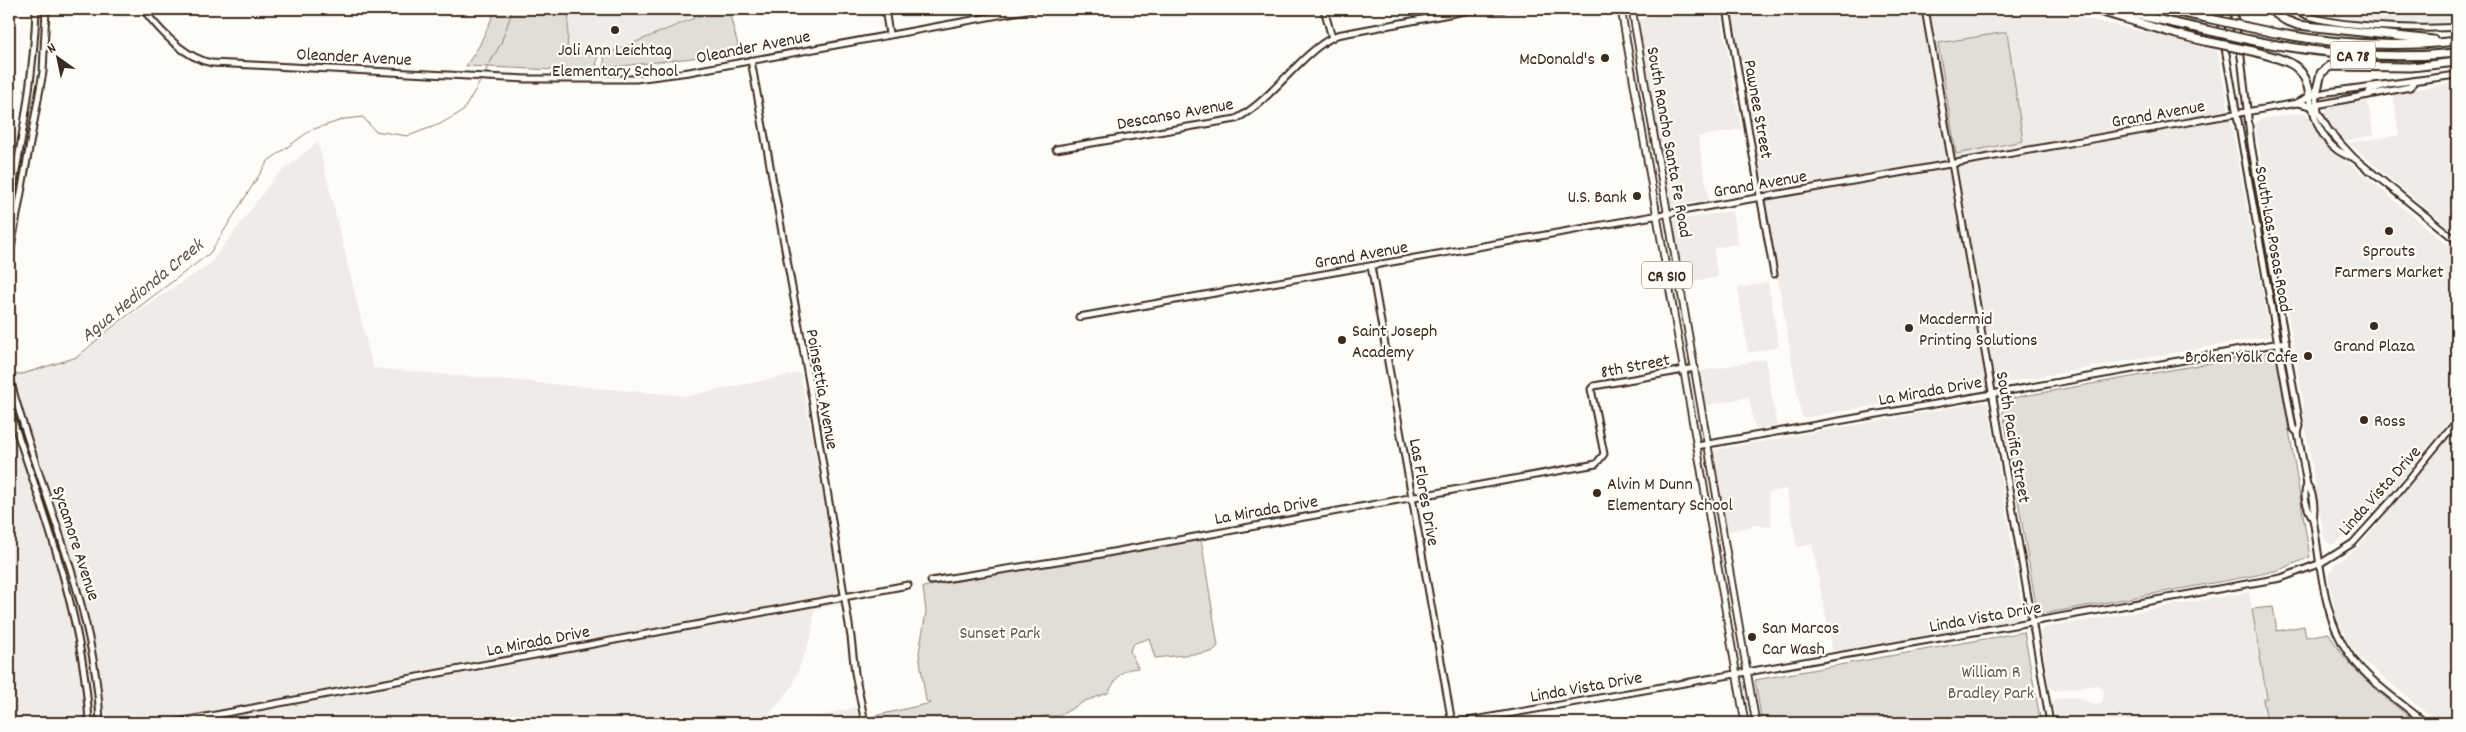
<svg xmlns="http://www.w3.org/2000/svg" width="2466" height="732" viewBox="0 0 2466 732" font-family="Dekko,sans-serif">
  <rect width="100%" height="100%" fill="#fdfcf7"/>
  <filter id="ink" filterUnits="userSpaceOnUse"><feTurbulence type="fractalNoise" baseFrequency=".02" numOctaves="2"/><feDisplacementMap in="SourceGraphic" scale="10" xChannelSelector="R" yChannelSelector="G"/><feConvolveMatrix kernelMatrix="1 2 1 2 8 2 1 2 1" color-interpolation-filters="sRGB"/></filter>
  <g filter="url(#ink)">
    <g fill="#efece7">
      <path d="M569,9H712L606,54L597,55L568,52Z"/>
      <path d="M1673,9H1720L1741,129L1698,137L1709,200L1672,206L1668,204L1636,20L1673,13Z"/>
      <path d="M1732,9H2043L2217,48L2271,336L1804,418L1801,414Z"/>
      <path d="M2303,9H2457V22L2394,23L2325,16Z"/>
      <path d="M2457,82V234L2348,143L2399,135L2393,93Z"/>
      <path d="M2367,100L2374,135L2345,141L2330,126L2324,114L2327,108Z"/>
      <path d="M2304,113L2310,117L2322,140L2457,253V412L2382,503L2351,531L2334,544H2329L2324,537L2303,413V400L2255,125L2260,119Z"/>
      <path d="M318,142L373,368L688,396L800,373L844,604L815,608L811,637L792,687L762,723H9V376L77,357L111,328L210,264L275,177Z"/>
      <path d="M1733,211L1738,244L1713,248L1718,277L1682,283L1672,224L1675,220Z"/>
      <path d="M1768,282L1779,347L1748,353L1738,288Z"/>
      <path d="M1765,359L1777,426L1755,429L1749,397L1703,406L1698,376L1702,371Z"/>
      <path d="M1984,402L1988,404L2023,612L2016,619L1833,653L1812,544L1797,547L1786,489L1768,492L1772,526L1761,527L1760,524L1726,532L1712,452L1715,450Z"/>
      <path d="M2457,428V723H2439L2361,659L2348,642L2337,619L2328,575L2333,566L2360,545Z"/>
      <path d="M2249,592L2267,699L2263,700L2267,723H2056L2052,702L2055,699L2076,697L2095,705L2102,702L2104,694L2103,690L2098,685L2055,691L2049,687L2040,633L2043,628Z"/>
      <path d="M856,707L859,723H797V722Z"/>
    </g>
    <g fill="#e1ded7" stroke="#8e847a">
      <path d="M496,9H569L567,52L598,56L596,68L578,71L466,66L479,46Z"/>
      <path d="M716,9L730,15L739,49L736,53L604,68V55Z"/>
      <path d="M2007,32L2023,141L1956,154L1938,43Z"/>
      <path d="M2272,352L2277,357L2310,557L2279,570L2257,575L2042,614L2037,611L2001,400Z"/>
      <path d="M1201,539L1218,646L1212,652L1155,658L1149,638C1142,643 1133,639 1130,651L1138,668C1119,669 1117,679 1108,693L1085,701L1059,716H1043L1032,723H876L874,716L931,703L926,701L919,653L926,612L923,587Z"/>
      <path d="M2273,607L2277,631L2304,626L2306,637L2329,633C2350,672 2383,696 2417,723H2267L2263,699L2267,698L2252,609Z"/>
      <path d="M2024,632L2041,723H1762L1755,680Z"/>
    </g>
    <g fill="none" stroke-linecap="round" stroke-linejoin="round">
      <g stroke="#887d74" stroke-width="1">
        <path d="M484,74L501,43L513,9"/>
        <path d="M14,374H23L77,357L111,328L210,253L268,161L311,130L345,119L363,117L375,131L408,136L440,124L463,111L481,80"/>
      </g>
      <g stroke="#3b2a1e" stroke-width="9">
        <g id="secondary">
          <path d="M143,9C160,31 184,58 212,63L527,79H636L689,72L1032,9"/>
          <path d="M885,9L889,34"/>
          <path d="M1324,9L1332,38"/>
          <path d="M1484,9H1503"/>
          <path d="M1727,9L1774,274"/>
          <path d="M1925,9L2050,723"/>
          <path d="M2218,9L2293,428L2298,433"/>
          <path d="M2233,9L2241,57L2251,144L2300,426L2298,433L2307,485C2314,493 2315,508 2313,519"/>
          <path d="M2295,9C2316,28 2427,30 2457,27"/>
          <path d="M751,60L813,404L851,637L855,673L865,723"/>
          <path d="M2316,94L2318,112L2329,131L2354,158L2457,241"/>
          <path d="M2368,95L2370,90L2386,85"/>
          <path d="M2310,96C2314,122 2325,150 2354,158"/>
          <path d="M2298,103L2311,106L2410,87L2413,83"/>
          <path d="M1056,149L1236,119C1275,98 1299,53 1337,35L1476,9"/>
          <path d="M9,210C21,143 34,77 36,9"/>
          <path d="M9,259L43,72L46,9"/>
          <path d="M1371,266L1452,723"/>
          <path d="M1079,317L2297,103L2310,96L2328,92L2457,75"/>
          <path d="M9,375C39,493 95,599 100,723"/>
          <path d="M9,409C43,509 84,618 89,723"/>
          <path d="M1697,446L2286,342"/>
          <path d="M2307,485C2302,495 2307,509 2313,519C2321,564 2322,615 2349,654C2368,681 2401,703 2426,723"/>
          <path d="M931,581L1096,555L1596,464L1604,454L1591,389L1594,386L1695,368"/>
          <path d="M173,723L908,585"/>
          <path d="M1457,723L2281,578L2321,563L2353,543L2390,502L2457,421"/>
        </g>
      </g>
      <g stroke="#3b2a1e" stroke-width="9">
        <g id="primary">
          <path d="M1621,9L1745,723"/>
          <path d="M1632,9L1756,723"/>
        </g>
      </g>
      <g stroke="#3b2a1e" stroke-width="11">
        <g id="highway">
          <path d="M2093,9L2176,34L2205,41"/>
          <path d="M2109,9L2206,30"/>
          <path d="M2164,9L2202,17"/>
          <path d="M2269,9L2285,20L2298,25L2433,40"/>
          <path d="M2247,27C2316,43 2387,49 2457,41"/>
          <path d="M2250,40C2319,54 2387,60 2457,53"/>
          <path d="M2253,51C2282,60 2305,60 2310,96"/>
          <path d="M2316,94L2321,73L2330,66L2411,67L2457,62"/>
        </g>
      </g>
      <use href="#secondary" stroke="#fdfcf7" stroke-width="5"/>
      <use href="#primary" stroke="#fdfcf7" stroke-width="5.5"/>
      <use href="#highway" stroke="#fdfcf7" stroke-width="7"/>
      <g stroke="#3b2a1e" stroke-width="11" stroke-linecap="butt">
        <g id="highway-bridge">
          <path d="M2202,17L2247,27"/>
          <path d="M2206,30L2250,40"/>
          <path d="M2205,41L2253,51"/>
        </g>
      </g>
      <use href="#highway-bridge" stroke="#fdfcf7" stroke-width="7"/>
    </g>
  </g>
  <g fill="#3b2a1e" stroke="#fdfcf7" stroke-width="2">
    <circle cx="615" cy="30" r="5"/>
    <circle cx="1605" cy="58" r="5"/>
    <circle cx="1637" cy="196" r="5"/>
    <circle cx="2389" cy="231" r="5"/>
    <circle cx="2374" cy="326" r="5"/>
    <circle cx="1909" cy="328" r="5"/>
    <circle cx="1342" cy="340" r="5"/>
    <circle cx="2308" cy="356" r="5"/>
    <circle cx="2364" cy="420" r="5"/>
    <circle cx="1597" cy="493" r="5"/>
    <circle cx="1752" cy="637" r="5"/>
  </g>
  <g text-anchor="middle" stroke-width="4.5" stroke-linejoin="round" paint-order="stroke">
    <g fill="#fdfcf7" stroke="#75695f" stroke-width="1">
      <rect x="2330.5" y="41.5" width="45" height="27" rx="4"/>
      <rect x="1642" y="261.5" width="50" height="27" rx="4"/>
    </g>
    <g font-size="16" font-weight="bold" fill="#3b2a1e">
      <text x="2353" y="61">CA 78</text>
      <text x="1667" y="281">CR S10</text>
    </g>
    <g font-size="18" fill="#3b2a1e" stroke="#fdfcf7">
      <text transform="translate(753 46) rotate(-11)" y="6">Oleander Avenue</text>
      <text transform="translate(354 56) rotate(3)" y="6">Oleander Avenue</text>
      <text transform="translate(1759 109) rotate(80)" y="6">Pawnee Street</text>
      <text transform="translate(1175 113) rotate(-10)" y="6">Descanso Avenue</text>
      <text transform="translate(2158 113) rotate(-10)" y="6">Grand Avenue</text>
      <text transform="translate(1670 142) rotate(80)" y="6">South Rancho Santa Fe Road</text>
      <text transform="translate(1760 183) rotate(-10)" y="6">Grand Avenue</text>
      <text transform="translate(2274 239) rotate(80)" y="6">South Las Posas Road</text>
      <text transform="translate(1361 254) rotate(-10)" y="6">Grand Avenue</text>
      <text transform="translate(1635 365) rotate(-11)" y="6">8th Street</text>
      <text transform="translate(823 389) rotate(80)" y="6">Poinsettia Avenue</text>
      <text transform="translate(1930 390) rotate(-10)" y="6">La Mirada Drive</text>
      <text transform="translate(2014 437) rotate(80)" y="6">South Pacific Street</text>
      <text transform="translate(2379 490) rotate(-48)" y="6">Linda Vista Drive</text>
      <text transform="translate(1425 492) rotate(80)" y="6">Las Flores Drive</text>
      <text transform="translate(1266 509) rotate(-10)" y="6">La Mirada Drive</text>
      <text transform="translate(77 543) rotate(72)" y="6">Sycamore Avenue</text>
      <text transform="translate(1985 616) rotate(-10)" y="6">Linda Vista Drive</text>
      <text transform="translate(538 640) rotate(-11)" y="6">La Mirada Drive</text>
      <text transform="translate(1586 686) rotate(-10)" y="6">Linda Vista Drive</text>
    </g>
    <g font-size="18" fill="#3b2a1e" stroke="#fdfcf7" text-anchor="start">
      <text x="615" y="55" text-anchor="middle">Joli Ann Leichtag<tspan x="615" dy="21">Elementary School</tspan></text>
      <text x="1595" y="64" text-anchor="end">McDonald's</text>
      <text x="1627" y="202" text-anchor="end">U.S. Bank</text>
      <text x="2389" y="256" text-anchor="middle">Sprouts<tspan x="2389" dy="21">Farmers Market</tspan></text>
      <text x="1919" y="324">Macdermid<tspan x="1919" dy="21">Printing Solutions</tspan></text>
      <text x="1352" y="336">Saint Joseph<tspan x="1352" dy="21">Academy</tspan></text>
      <text x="2374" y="351" text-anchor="middle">Grand Plaza</text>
      <text x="2298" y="362" text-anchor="end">Broken Yolk Cafe</text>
      <text x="2374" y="426">Ross</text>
      <text x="1607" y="489">Alvin M Dunn<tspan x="1607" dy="21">Elementary School</tspan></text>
      <text x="1762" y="633">San Marcos<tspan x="1762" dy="21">Car Wash</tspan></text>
    </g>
    <g font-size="18" fill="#64574c" stroke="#fdfcf7">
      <text x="1000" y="638">Sunset Park</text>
      <text x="1991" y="677">William R<tspan x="1991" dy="21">Bradley Park</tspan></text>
    </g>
    <g font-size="19" font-style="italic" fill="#615349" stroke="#fdfcf7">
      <text transform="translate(141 289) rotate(-39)" y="7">Agua Hedionda Creek</text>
    </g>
  </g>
  <rect width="2466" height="732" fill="none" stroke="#fdfcf7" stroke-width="30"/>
  <rect x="15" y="15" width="2436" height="702" fill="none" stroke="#3b2a1e" stroke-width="2" filter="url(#ink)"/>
  <g transform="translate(58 58) rotate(327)" stroke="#fdfcf7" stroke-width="4" paint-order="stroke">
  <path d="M0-4L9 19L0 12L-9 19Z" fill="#3b2a1e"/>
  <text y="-8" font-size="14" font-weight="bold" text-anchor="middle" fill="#3b2a1e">N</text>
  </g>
</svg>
